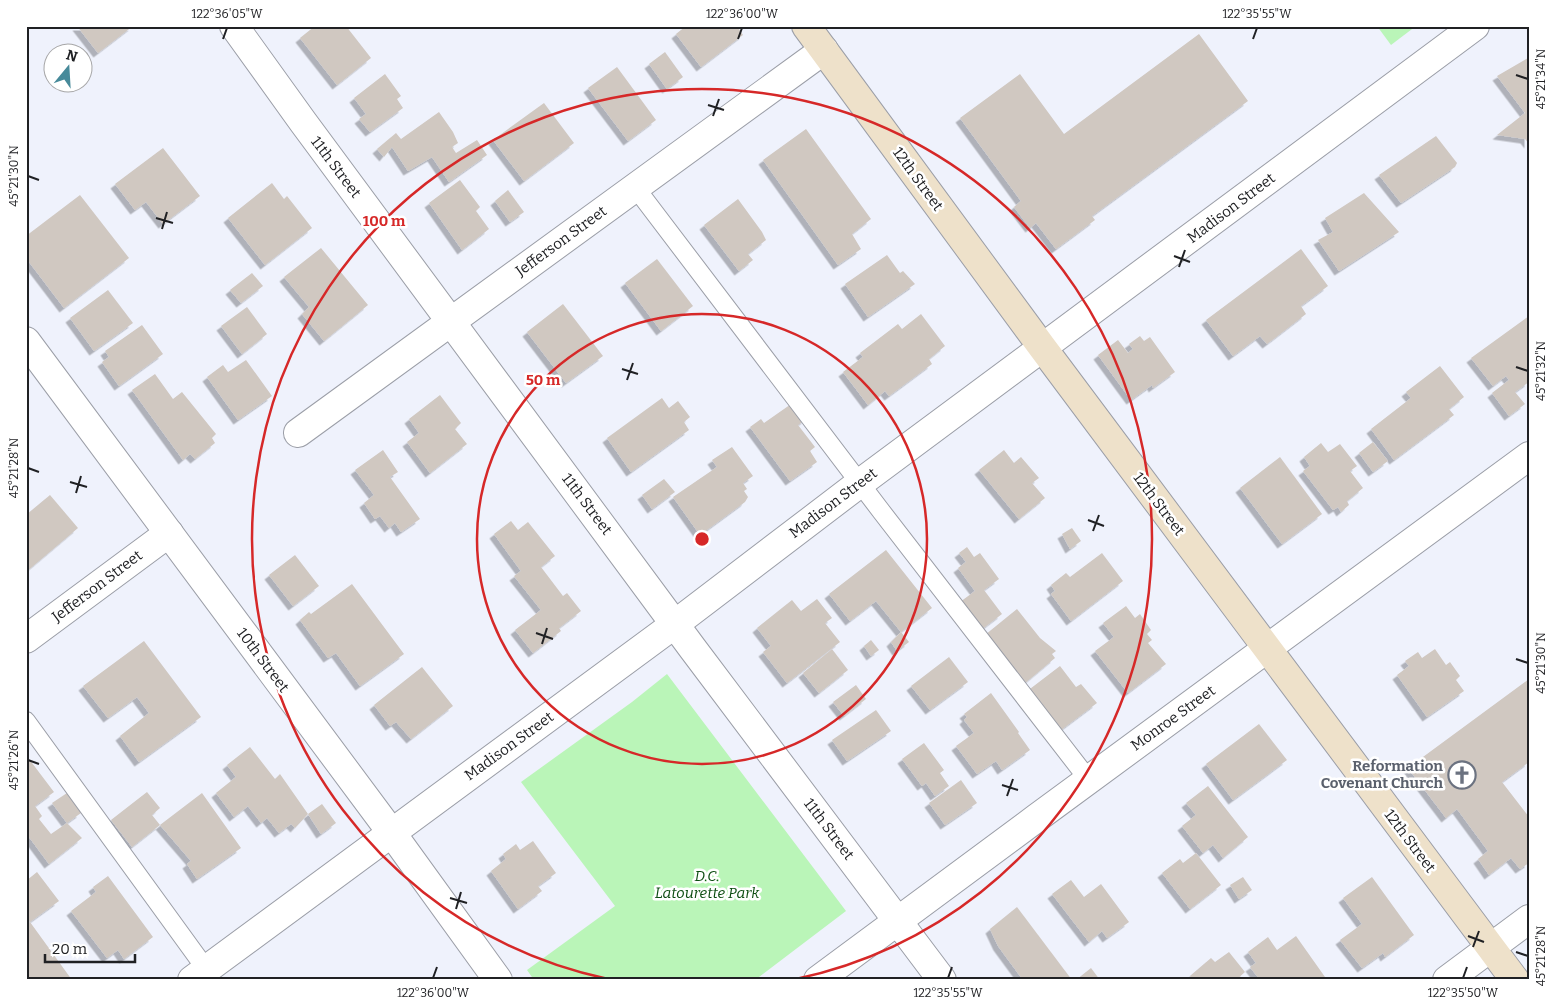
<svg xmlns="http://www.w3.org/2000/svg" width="1555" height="1006" viewBox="0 0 1555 1006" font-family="Bitter,serif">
  <defs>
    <filter id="shadow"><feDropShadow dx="-4.5" dy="4.5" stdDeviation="0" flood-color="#0004"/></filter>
  </defs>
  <rect width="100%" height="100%" fill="#eff2fc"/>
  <g fill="#baf5b8">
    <path d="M1377,26H1416L1391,45Z"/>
    <path d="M667,674L846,911L755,980H534L527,970L615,906L521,782L632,702Z"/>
  </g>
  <g fill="#d0c8c1" filter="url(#shadow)">
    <path d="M77,26H133L98,53Z"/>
    <path d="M315,26H346L371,58L337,85L300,38Z"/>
    <path d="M686,26H737L743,35L701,67L676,34Z"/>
    <path d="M1199,34L1248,101L1092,216L1095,220L1056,249L1036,223L1030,228L1014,207L1021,201L960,118L1020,74L1064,134Z"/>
    <path d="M665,52L683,77L667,89L649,64Z"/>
    <path d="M1528,58L1529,59V144L1525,139L1497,135L1525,113L1497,76Z"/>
    <path d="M617,67L656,120L628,141L588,88Z"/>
    <path d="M385,74L401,96L397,99L403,108L370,132L359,119L366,114L354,98Z"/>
    <path d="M544,103L574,143L524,181L493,140Z"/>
    <path d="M439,112L453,132L458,143L452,147L456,153L477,140L487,155L449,182L432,157L408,171L392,147L384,157L377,149L396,133L401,139Z"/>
    <path d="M806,129L871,219L852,234L861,249L838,265L763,160Z"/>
    <path d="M1436,136L1457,163L1455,167L1401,203L1379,175Z"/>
    <path d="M163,148L200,196L163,224L146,202L135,210L115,184Z"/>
    <path d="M460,180L480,207L476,211L489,229L462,250L429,203Z"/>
    <path d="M272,183L284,199L287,196L312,228L265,265L228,218Z"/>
    <path d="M508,190L524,212L510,222L495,201Z"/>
    <path d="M1364,193L1399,232L1339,271L1318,240L1333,232L1325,218Z"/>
    <path d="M80,195L129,258L64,308L26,258V236Z"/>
    <path d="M738,199L762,232L766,240L748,254L753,260L739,271L704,225Z"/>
    <path d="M321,248L368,305L324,341L302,314L309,307L284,277Z"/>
    <path d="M1301,249L1328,286L1301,306L1306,314L1267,344L1260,336L1233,356L1206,320Z"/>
    <path d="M887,255L900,273L903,271L915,284L868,317L845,284Z"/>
    <path d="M657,259L693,306L661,331L625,283Z"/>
    <path d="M252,273L263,286L241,303L230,290Z"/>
    <path d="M108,290L133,323L94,351L70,318Z"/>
    <path d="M563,304L603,356L566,383L527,332Z"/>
    <path d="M247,307L267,334L242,354L221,326Z"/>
    <path d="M921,314L945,346L929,359L932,364L889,396L885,391L868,405L843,372L863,357L860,353L898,324L902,329Z"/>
    <path d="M1529,316V382L1515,392L1525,404L1509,416L1492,393L1509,380L1506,376L1493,386L1471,358Z"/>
    <path d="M142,325L163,354L119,386L102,362L109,357L105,351Z"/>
    <path d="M1140,336L1144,341L1150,337L1175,372L1153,388L1152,385L1131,400L1098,355L1118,340L1128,353L1133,349L1129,344Z"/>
    <path d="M246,360L272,396L238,420L207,377L223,365L228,372Z"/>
    <path d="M1440,366L1464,397L1449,409L1454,415L1394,460L1371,429L1411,398L1406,392Z"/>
    <path d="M155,374L173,399L182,392L216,434L212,438L215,443L195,459L190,454L183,460L132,390Z"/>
    <path d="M440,395L461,423L455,429L467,444L430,473L407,442L419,433L409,419Z"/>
    <path d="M662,398L669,408L678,401L690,417L684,422L689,430L631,472L607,438Z"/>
    <path d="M794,402L806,419L798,425L815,447L810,451L817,462L790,481L750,427L761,419L764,423Z"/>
    <path d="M1373,442L1388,461L1373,472L1359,453Z"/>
    <path d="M1321,443L1328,452L1340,444L1357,466L1350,471L1363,488L1347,501L1349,505L1341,512L1338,507L1333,510L1303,471L1310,466L1304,457Z"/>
    <path d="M732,447L753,476L743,483L747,489L744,491L748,497L745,502L700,535L673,497L717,467L712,460Z"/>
    <path d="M383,450L398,472L390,477L420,519L401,532L395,523L389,528L380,516L375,519L364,503L374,495L355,470Z"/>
    <path d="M1004,450L1014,463L1021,457L1039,478L1032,483L1045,498L1019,519L979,470Z"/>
    <path d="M1280,457L1322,514L1282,544L1240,488Z"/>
    <path d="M664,479L675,492L652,509L642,495Z"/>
    <path d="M50,495L78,528L26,572V515Z"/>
    <path d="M511,521L518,530L528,522L555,556L541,567L563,596L567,593L581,611L559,628L561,631L533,653L515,630L541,610L514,576L521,571L494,534Z"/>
    <path d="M1072,528L1081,541L1070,549L1062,534Z"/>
    <path d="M967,547L974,557L980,553L999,579L984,590L1002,614L981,630L960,602L975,591L958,568L966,562L959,553Z"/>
    <path d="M886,550L932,608L901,632L909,642L897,651L891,642L901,632L876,601L850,621L829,594Z"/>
    <path d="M1102,553L1123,581L1071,621L1051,594L1055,591L1051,585L1066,573L1070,577Z"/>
    <path d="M295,555L319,586L293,606L269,575Z"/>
    <path d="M352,584L404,654L360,686L336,653L328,658L300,620L309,612L311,614Z"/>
    <path d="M817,599L832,618L825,623L840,642L787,683L763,652L771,646L757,628L792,600L801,611Z"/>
    <path d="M1126,606L1135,618L1140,614L1151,630L1147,634L1152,640L1148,643L1166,664L1128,693L1095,651L1114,637L1103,623Z"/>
    <path d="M1017,609L1040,638L1056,651L1052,654L1055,658L1024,684L985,635Z"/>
    <path d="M871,640L879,650L871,656L864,646Z"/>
    <path d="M144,641L201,717L139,762L120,736L149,713L137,697L108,718L83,686Z"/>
    <path d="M832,649L848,670L819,693L803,673Z"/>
    <path d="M1435,649L1446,665L1450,662L1460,676L1456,680L1464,691L1427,717L1397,675L1409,666L1405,661L1418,652L1422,658Z"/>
    <path d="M949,657L968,682L930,710L911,686Z"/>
    <path d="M1060,666L1076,687L1081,684L1097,703L1061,730L1026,692Z"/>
    <path d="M422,667L453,706L411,739L396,722L390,726L374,705Z"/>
    <path d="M1529,679V762L1502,782L1529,817V863L1520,869L1511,858L1489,875L1478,859L1488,851L1457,809L1446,818L1408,768Z"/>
    <path d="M856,685L866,699L844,716L833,702Z"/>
    <path d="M991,693L1019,732L1018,733L1030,750L1002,770L996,761L977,774L956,746L974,733L964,720L967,717L964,714Z"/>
    <path d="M876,710L891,731L847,761L832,740Z"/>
    <path d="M1259,724L1287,760L1233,800L1206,764Z"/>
    <path d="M924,743L944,770L940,773L949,786L935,796L926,783L922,786L902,759Z"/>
    <path d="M250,747L275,779L280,774L308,814L295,828L291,824L279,833L267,818L261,823L248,806L234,817L216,793L236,777L227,765Z"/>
    <path d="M26,755L54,792L35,806L42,816L39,819L51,834L67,823L82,838L49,864L26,833Z"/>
    <path d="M961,780L977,803L945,825L929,803Z"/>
    <path d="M1208,786L1248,837L1223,858L1213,845L1203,853L1182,826L1196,815L1186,803Z"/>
    <path d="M147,792L160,808L152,815L160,825L132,847L111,820Z"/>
    <path d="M67,793L81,813L67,823L52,803Z"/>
    <path d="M202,793L241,848L197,879L187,864L191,861L160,825Z"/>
    <path d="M322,804L336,823L321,834L308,814Z"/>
    <path d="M533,841L556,873L538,886L542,891L518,909L491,871L506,859L503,854L516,844L520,850Z"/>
    <path d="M1196,853L1221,885L1190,909L1162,873L1180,859L1183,863Z"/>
    <path d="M37,872L59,901L30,922L72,980H26V925L30,922L26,916V881Z"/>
    <path d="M108,876L153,937L124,959L118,950L107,958L71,911L96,892L93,887Z"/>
    <path d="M1243,877L1252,890L1239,899L1230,885Z"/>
    <path d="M1372,877L1414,935L1385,957L1383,953L1362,968L1340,940L1362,924L1343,898Z"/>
    <path d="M1071,880L1084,897L1101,884L1129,922L1107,938L1102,931L1089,942L1052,894Z"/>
    <path d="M1017,907L1072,980H1023L998,946L990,929Z"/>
    <path d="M1296,936L1325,977L1321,980H1260L1250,967L1256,963L1248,952L1268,937L1277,950Z"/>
    <path d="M1229,952L1245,972L1236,980H1193L1190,976L1211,958L1215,962Z"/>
    <path d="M1091,968L1100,980H1076Z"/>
  </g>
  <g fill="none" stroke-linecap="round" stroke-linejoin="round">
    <g stroke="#9b9ea7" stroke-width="20">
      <g id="lane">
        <path d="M635,187L881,511L1088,779"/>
        <path d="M26,721L206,969"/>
      </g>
    </g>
    <g stroke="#9b9ea7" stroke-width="30">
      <g id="street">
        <path d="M234,26L303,122L693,649L942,980"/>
        <path d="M26,341L391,832L498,980"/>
        <path d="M298,433L824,50"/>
        <path d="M26,639L169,533"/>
        <path d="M192,980L675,624L860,483L1475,26"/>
        <path d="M818,980C1054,804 1292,631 1529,456"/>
        <path d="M1447,980L1529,919"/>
      </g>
    </g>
    <g stroke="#9b9ea7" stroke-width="30">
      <path id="secondary" d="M806,26L1042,347L1515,980"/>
    </g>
    <use href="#lane" stroke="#fff" stroke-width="18"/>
    <use href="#street" stroke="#fff" stroke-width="28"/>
    <use href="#secondary" stroke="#eee1ca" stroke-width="28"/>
  </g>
  <path fill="none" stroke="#202124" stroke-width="2" d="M223,39L227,28M738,39L742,28M1253,39L1257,28M1516,75L1528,79M708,105L724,110M713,116L719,99M28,176L39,180M156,218L173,223M162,229L167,212M1174,256L1190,262M1179,267L1185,250M1516,367L1528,371M622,369L638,374M627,380L633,363M28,468L39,472M70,482L87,487M76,493L81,476M1088,520L1104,526M1093,531L1099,515M536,633L553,639M542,644L547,628M1516,659L1528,663M28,760L39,764M1002,785L1018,790M1007,796L1013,779M450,898L467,903M456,909L461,892M1468,936L1484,942M1473,947L1479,931M1516,952L1528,956M433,978L437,967M948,978L952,967M1463,978L1467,967"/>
  <g fill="none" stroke="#d62828" stroke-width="2.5">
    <circle cx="702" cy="539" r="225"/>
    <path d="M608 979A450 450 0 1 1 796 979"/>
  </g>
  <defs>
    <g id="church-ring" transform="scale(1.4375)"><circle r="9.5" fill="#fff" stroke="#6b7280" stroke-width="1.5"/><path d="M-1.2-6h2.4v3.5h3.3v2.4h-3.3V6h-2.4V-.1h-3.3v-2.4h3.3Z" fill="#6b7280"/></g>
  </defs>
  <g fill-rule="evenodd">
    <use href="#church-ring" x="1462" y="775"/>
  </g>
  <g text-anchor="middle" stroke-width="5" stroke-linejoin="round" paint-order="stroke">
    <g font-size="15" fill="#202124" stroke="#fff">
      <text transform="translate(336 167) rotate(53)" y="5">11th Street</text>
      <text transform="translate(918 179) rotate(54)" y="5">12th Street</text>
      <text transform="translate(1231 208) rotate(-37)" y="5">Madison Street</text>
      <text transform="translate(561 241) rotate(-36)" y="5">Jefferson Street</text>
      <text transform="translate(833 503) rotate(-37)" y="5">Madison Street</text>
      <text transform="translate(587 504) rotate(53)" y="5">11th Street</text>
      <text transform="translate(1159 504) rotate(53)" y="5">12th Street</text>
      <text transform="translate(97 586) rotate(-37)" y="5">Jefferson Street</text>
      <text transform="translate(263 660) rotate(53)" y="5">10th Street</text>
      <text transform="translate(1173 718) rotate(-36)" y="5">Monroe Street</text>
      <text transform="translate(509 746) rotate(-36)" y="5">Madison Street</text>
      <text transform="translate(829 829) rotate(53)" y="5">11th Street</text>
      <text transform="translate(1410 841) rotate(53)" y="5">12th Street</text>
    </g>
    <g font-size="15" font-weight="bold" fill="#5b616d" stroke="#fff" text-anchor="end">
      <text x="1443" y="771">Reformation<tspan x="1443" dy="17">Covenant Church</tspan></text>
    </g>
    <g font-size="15" font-style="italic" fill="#0b4c10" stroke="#fff">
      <text x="707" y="881">D.C.<tspan x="707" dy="17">Latourette Park</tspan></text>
    </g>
  </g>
  <circle cx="702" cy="539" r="8" fill="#d62828" stroke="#fff" stroke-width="2.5"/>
  <g font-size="15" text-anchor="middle" font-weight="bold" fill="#d62828" stroke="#fff" stroke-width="5" stroke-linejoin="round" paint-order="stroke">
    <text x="384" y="226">100 m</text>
    <text x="543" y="385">50 m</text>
  </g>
  <rect width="1555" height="1006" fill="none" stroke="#ffffff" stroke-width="55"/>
  <g transform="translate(68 68) rotate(18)"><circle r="24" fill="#ffffff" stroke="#a6a6a7"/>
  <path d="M0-4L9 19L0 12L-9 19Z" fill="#478a9a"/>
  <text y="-8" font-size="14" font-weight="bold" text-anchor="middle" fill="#202124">N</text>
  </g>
  <path d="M45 954v8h90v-8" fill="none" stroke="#202124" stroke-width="2.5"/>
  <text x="52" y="954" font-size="15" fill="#202124" stroke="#ffffff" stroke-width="4" paint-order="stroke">20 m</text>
  <rect x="28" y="28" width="1500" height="950" fill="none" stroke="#202124" stroke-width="2"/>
  <g font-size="12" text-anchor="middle" fill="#202124">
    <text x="227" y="18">122°36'05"W</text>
    <text x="742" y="18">122°36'00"W</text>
    <text x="1257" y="18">122°35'55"W</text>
    <text transform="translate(1541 79) rotate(-90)" y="4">45°21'34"N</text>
    <text transform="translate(14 176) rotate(-90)" y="4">45°21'30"N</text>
    <text transform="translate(1541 371) rotate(-90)" y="4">45°21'32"N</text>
    <text transform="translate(14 468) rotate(-90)" y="4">45°21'28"N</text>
    <text transform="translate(1541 663) rotate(-90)" y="4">45°21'30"N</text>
    <text transform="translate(14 760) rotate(-90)" y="4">45°21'26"N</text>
    <text transform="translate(1541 956) rotate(-90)" y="4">45°21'28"N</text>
    <text x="433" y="997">122°36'00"W</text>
    <text x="948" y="997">122°35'55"W</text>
    <text x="1463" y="997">122°35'50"W</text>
  </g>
</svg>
